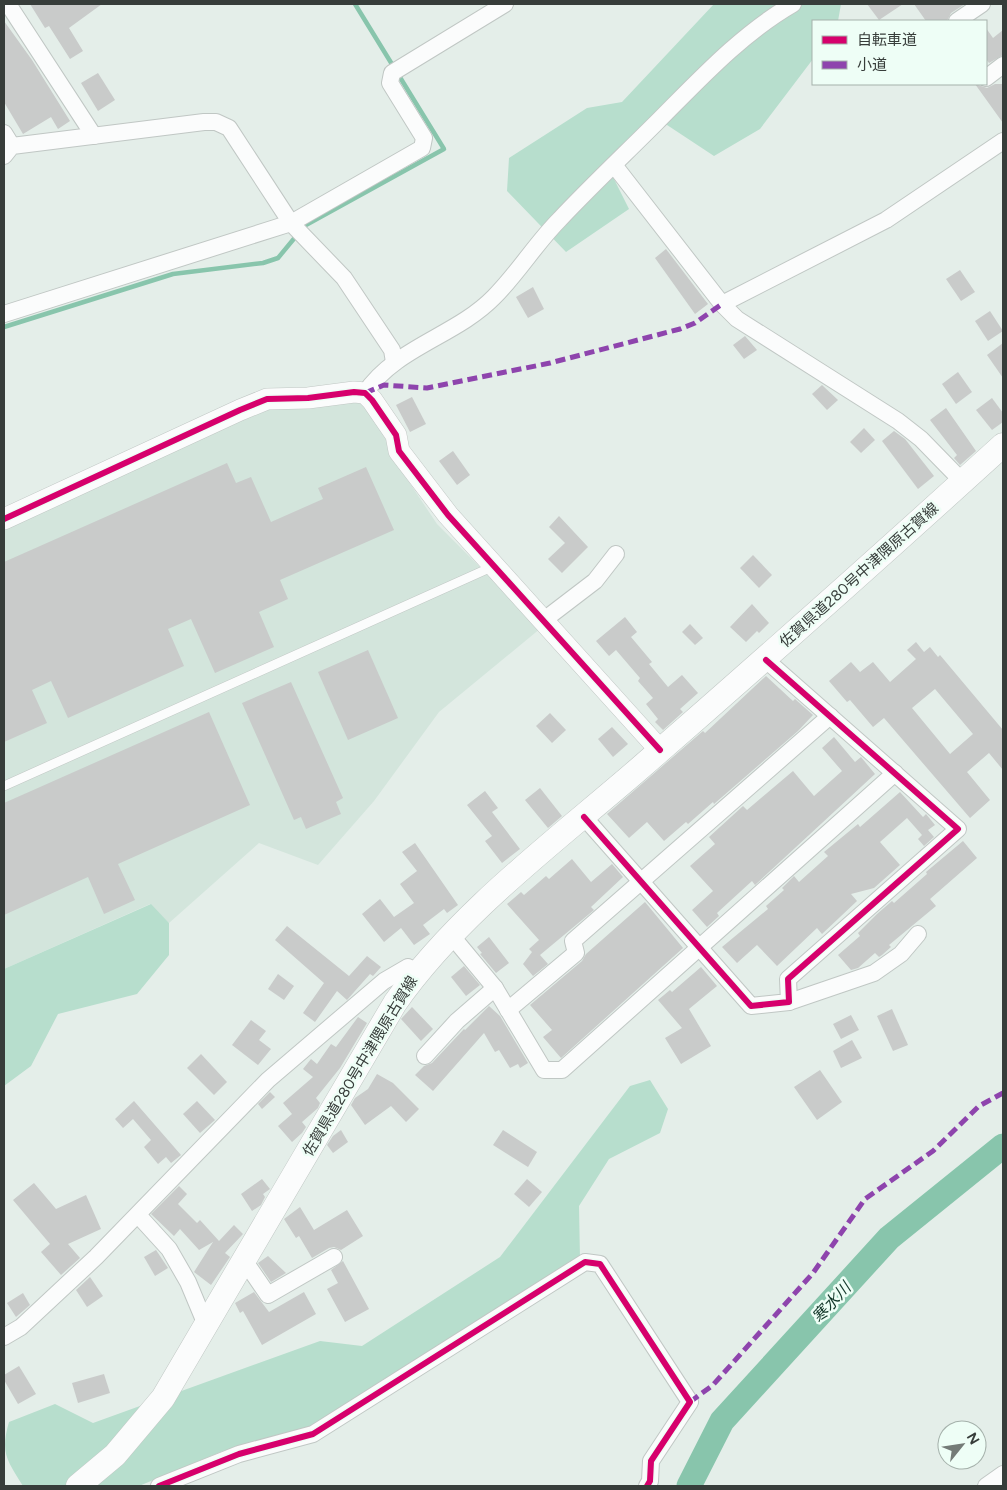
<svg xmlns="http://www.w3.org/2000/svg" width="1007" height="1490" viewBox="0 0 1007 1490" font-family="Figtree,'Noto Sans JP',sans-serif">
  <rect width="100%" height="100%" fill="#e4eee9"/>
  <path fill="#d3e5dc" d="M356,401L367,407L388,440L389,452L437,524L541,628L439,712L374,801L318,865L259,843L169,923L150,904L4,969V528L267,407Z"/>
  <g fill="#b7decd">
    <path d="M714,4H841L838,21H813V59L760,129L714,156L664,123L612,175L629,209L566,252L507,191L509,158L587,108L622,102Z"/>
    <path d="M151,904L169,923V955L137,994L58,1014L31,1066L4,1086V969Z"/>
    <path d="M650,1080L668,1109L660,1133L609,1159L579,1206L580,1259L310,1427L223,1451L139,1486H23C7,1460 0,1453 9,1422L55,1404L93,1423L320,1341L362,1346L500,1257L630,1086Z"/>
  </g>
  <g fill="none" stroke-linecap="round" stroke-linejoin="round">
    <g stroke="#88c5ac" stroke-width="4.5">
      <path d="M302,229L306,225L444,149L355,4"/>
      <path d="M4,327L173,274L263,263L278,258L297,235"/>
    </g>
    <path stroke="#88c5ac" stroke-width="25" d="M689,1486L722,1421L889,1238L1003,1146"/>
  </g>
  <g fill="#c9cbca" fill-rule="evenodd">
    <path d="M30,4H102L69,28L83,51L70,59L49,26L45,28Z"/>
    <path d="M867,4H903L879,20Z"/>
    <path d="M914,4H965L951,13L947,21H926Z"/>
    <path d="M4,21L32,60L70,121L58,129L51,117L23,134L4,102Z"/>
    <path d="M986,28L993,38L1003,30V55L989,63L986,59Z"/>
    <path d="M98,73L115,100L98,111L81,83Z"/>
    <path d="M975,84L987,88L995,84H1003V123Z"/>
    <path d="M666,249L708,304L695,314L655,258Z"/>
    <path d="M960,270L975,292L961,301L946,279Z"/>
    <path d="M533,287L544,309L528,318L516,297Z"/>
    <path d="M990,311L1003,331L988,341L975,321Z"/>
    <path d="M745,336L757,350L744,359L733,345Z"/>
    <path d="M1003,343V378L987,355Z"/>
    <path d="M958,372L972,392L956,404L942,384Z"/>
    <path d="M822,385L838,400L827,410L812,394Z"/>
    <path d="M412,397L426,424L410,432L396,405Z"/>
    <path d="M992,398L1003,413V422L992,430L976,410Z"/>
    <path d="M946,408L976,451L960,465L954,458L957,455L930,420Z"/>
    <path d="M864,428L875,440L861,453L850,442Z"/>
    <path d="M894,431L905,439L934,476L918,489L882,441Z"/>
    <path d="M453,451L470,475L457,485L439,461Z"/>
    <path d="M227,463L236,483L251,477L271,522L323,499L318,488L366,467L394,530L280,580L288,599L259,612L274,647L215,673L191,619L168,629L184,666L68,718L51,681L32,690L47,723L4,742V562Z"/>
    <path d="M559,516L588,547L562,573L548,559L565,543L549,527Z"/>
    <path d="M753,555L772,575L759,588L740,568Z"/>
    <path d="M752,604L769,623L759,633L757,631L746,642L730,627Z"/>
    <path d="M625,617L637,632L631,637L652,662L649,664L668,687L682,675L698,693L680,709L683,712L663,730L655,722L658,719L646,704L653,698L638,681L640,678L616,650L609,656L596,641Z"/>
    <path d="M690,624L703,638L695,645L682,632Z"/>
    <path d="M916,642L924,652L930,647L938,657L940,655L1003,730V770L989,753L967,772L990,800L970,818L884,718L873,727L850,700L847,702L829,681L851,662L860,672L873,662L890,682L916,659L907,650ZM935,689L973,734L950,754L912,708Z"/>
    <path d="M368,650L398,718L348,740L318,672Z"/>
    <path d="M766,676L793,701L795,699L813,715L798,731L714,804L713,802L688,824L686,822L664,841L647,822L629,838L607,814L703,731L705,733Z"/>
    <path d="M291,682L343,798L336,802L341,814L306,829L301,817L294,820L242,703Z"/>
    <path d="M209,712L250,805L118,864L135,900L104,914L88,877L4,915V803Z"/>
    <path d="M550,713L566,730L552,743L536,726Z"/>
    <path d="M612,727L628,744L613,757L598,739Z"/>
    <path d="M834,737L855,762L861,757L875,774L755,885L752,881L717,913L719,916L707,927L692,910L713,891L690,866L715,844L709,837L743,806L747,810L793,771L814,796L842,771L822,748Z"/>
    <path d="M540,788L562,816L548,828L525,800Z"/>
    <path d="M485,791L498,808L492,812L520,849L502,863L485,841L492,836L467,805Z"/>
    <path d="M900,792L923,817L926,814L935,825L928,830L934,837L924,846L918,839L922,835L907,818L880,842L900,865L874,888L851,894L857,901L822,934L817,928L777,966L757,945L737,963L722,947L768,909L766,906L784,890L782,888L794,876L799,882L828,856L824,852L858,824L860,827Z"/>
    <path d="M963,841L977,858L930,899L936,906L889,945L891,947L882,955L879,957L875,953L858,968L851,970L838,955L860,936L858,933L877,914L892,901L894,903L927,874L926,872Z"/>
    <path d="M415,843L458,905L447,913L444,909L423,925L430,934L414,945L401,928L384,942L362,914L380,899L394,917L414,903L400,884L417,871L402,852Z"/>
    <path d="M572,859L591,882L612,864L623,877L591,907L594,910L540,955L548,964L533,976L523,964L532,952L529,949L539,940L507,904L521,892L524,895L546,876L549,879Z"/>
    <path d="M645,902L683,948L561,1058L543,1037L552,1030L530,1005L582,961L586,954Z"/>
    <path d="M287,926L349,976L367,956L381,967L373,976L370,974L347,1000L337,991L315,1022L303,1013L324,983L275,940Z"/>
    <path d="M489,937L509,963L496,973L480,954L482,953L477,947Z"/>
    <path d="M464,966L480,985L466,996L451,977Z"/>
    <path d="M701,967L717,986L689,1009L711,1046L681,1064L665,1038L682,1028L658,1000L670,990L672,992Z"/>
    <path d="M278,974L294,986L284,1000L268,989Z"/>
    <path d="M489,1006L500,1016L528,1063L520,1068L518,1064L510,1068L499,1050L495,1052L484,1033L433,1091L415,1075L424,1066L432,1063L464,1029L465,1030Z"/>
    <path d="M412,1007L433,1029L421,1041L401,1019Z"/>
    <path d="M892,1009L908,1045L893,1051L877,1016Z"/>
    <path d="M851,1015L859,1030L841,1039L833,1024Z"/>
    <path d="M358,1017L367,1023L340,1068L316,1098L320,1103L318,1108L302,1122L306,1127L302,1133L292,1142L278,1126L292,1114L283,1103L313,1077L303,1069L311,1059L317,1064L331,1044L336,1047Z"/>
    <path d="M251,1020L266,1031L259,1040L271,1049L258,1065L232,1045Z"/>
    <path d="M852,1040L862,1058L841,1068L833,1051Z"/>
    <path d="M201,1054L227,1082L214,1095L187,1068Z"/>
    <path d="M820,1070L842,1102L817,1120L794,1087Z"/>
    <path d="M377,1074L393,1083L419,1109L406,1122L391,1106L365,1125L351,1105L355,1098L368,1089Z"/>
    <path d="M270,1092L275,1097L262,1109L258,1104Z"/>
    <path d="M134,1101L181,1155L171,1163L166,1157L158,1164L144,1147L151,1140L133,1119L123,1128L115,1119Z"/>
    <path d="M197,1101L215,1120L200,1133L183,1114Z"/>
    <path d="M341,1130L348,1142L333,1153L327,1145L333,1136Z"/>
    <path d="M503,1130L537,1152L528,1167L493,1145Z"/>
    <path d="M262,1179L270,1189L263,1194L265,1197L261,1205L252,1211L241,1194Z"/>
    <path d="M527,1179L542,1192L529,1207L514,1194Z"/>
    <path d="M34,1183L56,1209L86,1195L101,1229L68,1244L80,1258L61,1275L41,1252L50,1244L13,1200Z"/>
    <path d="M179,1186L187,1194L178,1204L197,1223L200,1220L219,1241L234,1225L243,1234L225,1253L230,1257L211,1285L194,1272L213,1242L199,1250L180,1229L174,1236L151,1214Z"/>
    <path d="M300,1207L314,1230L347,1210L363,1236L341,1250L334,1247L329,1248L312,1258L299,1236L296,1238L284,1219Z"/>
    <path d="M156,1250L168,1268L155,1276L144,1257Z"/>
    <path d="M268,1256L286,1273L271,1282L258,1263Z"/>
    <path d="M343,1261L369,1309L345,1322L327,1289L338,1283L331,1270Z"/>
    <path d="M90,1277L103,1296L87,1307L76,1290Z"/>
    <path d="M254,1292L269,1312L304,1292L316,1314L262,1345L243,1311L240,1313L235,1303Z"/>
    <path d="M23,1293L30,1305L16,1317L7,1303Z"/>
    <path d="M19,1366L36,1394L18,1404L4,1380V1375Z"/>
    <path d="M104,1374L110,1393L78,1403L72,1383Z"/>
  </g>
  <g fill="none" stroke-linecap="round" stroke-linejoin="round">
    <g stroke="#c0c7c4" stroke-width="10">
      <path id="service" d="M4,786L494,566"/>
    </g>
    <g stroke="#c0c7c4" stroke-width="18">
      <g id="minor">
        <path d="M8,4L94,136"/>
        <path d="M957,21L982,4"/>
        <path d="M986,78L1003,65"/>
        <path d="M4,133L12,146"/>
        <path d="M4,156L12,146L204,122H216L229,128L291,223L344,278L392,350L394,362"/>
        <path d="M614,165L722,304L737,319L898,421L921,439L963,482"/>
        <path d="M722,304L886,220L1003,141"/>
        <path d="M4,314L291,223L422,148L424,138L390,83L392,73L505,4"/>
        <path d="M365,393C396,347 456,336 494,297C518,273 536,243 560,219C591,186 624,155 656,123C699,80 741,34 793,4"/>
        <path d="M544,620L595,581L616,554"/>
        <path d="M584,817L751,1006L789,1002L788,979L958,829L766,660"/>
        <path d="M451,935L495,988L544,1070H562L895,773"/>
        <path d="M789,1002L874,973L901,954L918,934"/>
        <path d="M508,1010L576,953L573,941L830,716"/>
        <path d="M425,1056L457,1021L495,988"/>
        <path d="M138,1215L169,1249L188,1282L206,1325"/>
        <path d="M244,1260L268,1295L334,1257"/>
        <path d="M4,1337L21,1327L96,1257L268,1080L384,981L408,967L417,972"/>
        <path d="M159,1486L239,1454L313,1434L585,1262L600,1264L690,1402L651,1461L650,1481L647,1486"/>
        <path d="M986,1486L1003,1474"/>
      </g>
    </g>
    <g stroke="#c0c7c4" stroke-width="22">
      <path id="tertiary" d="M4,519L240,410L267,399L308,398L354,392L365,393L372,400L396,435L399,451L448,515L660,750"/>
    </g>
    <g stroke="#c0c7c4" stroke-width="25">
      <path id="secondary" d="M78,1486L115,1455L163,1398L395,1003C458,913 557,840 640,768C762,662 883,554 1003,445"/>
    </g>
    <use href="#service" stroke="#fbfcfc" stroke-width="9"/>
    <use href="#minor" stroke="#fbfcfc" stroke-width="16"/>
    <use href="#tertiary" stroke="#fbfcfc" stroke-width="21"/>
    <use href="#secondary" stroke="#fbfcfc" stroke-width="24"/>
    <g stroke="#8e44ad" stroke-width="5" stroke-dasharray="10 5" stroke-linecap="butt">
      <path d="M365,393L384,385L427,388L550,363L680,329L695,323L722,304"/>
      <path d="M690,1402L713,1385L813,1273L865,1199L933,1151L979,1106L1003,1093"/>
    </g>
    <g stroke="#eefef6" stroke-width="9">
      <g id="cycleway">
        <path d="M4,519L240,410L267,399L308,398L354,392L365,393L372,400L396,435L399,451L448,515L660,750"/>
        <path d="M584,817L751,1006L789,1002L788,979L958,829L766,660"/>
        <path d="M159,1486L239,1454L313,1434L585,1262L600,1264L690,1402L651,1461L650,1481L647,1486"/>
      </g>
    </g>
    <use href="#cycleway" stroke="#d6006c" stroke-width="6"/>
  </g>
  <g text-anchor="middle" stroke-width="5" stroke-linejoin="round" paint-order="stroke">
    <g font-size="15" fill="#373d3a" stroke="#eefef6">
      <text transform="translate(859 575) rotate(-42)" y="5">佐賀県道280号中津隈原古賀線</text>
      <text transform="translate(360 1066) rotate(-59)" y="5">佐賀県道280号中津隈原古賀線</text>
    </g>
    <g font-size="16" font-style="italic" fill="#123729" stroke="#eefef6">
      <text transform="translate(831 1302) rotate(-47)" y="6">寒水川</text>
    </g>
  </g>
  <rect width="1007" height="1490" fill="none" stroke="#373d3a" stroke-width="10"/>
  <rect x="812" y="20" width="175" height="65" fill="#eefef6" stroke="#a5b1ab"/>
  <rect x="822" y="36" width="25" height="8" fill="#d6006c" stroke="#a5b1ab"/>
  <text x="857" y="45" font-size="15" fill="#373d3a">自転車道</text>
  <rect x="822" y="61" width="25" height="8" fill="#8e44ad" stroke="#a5b1ab"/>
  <text x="857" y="70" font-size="15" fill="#373d3a">小道</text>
  <g transform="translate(962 1445) rotate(60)"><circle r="24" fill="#eefef6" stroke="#a5b1ab"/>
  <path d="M0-4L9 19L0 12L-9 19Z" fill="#747b77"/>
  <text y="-8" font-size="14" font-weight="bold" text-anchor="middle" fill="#373d3a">N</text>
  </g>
</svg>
